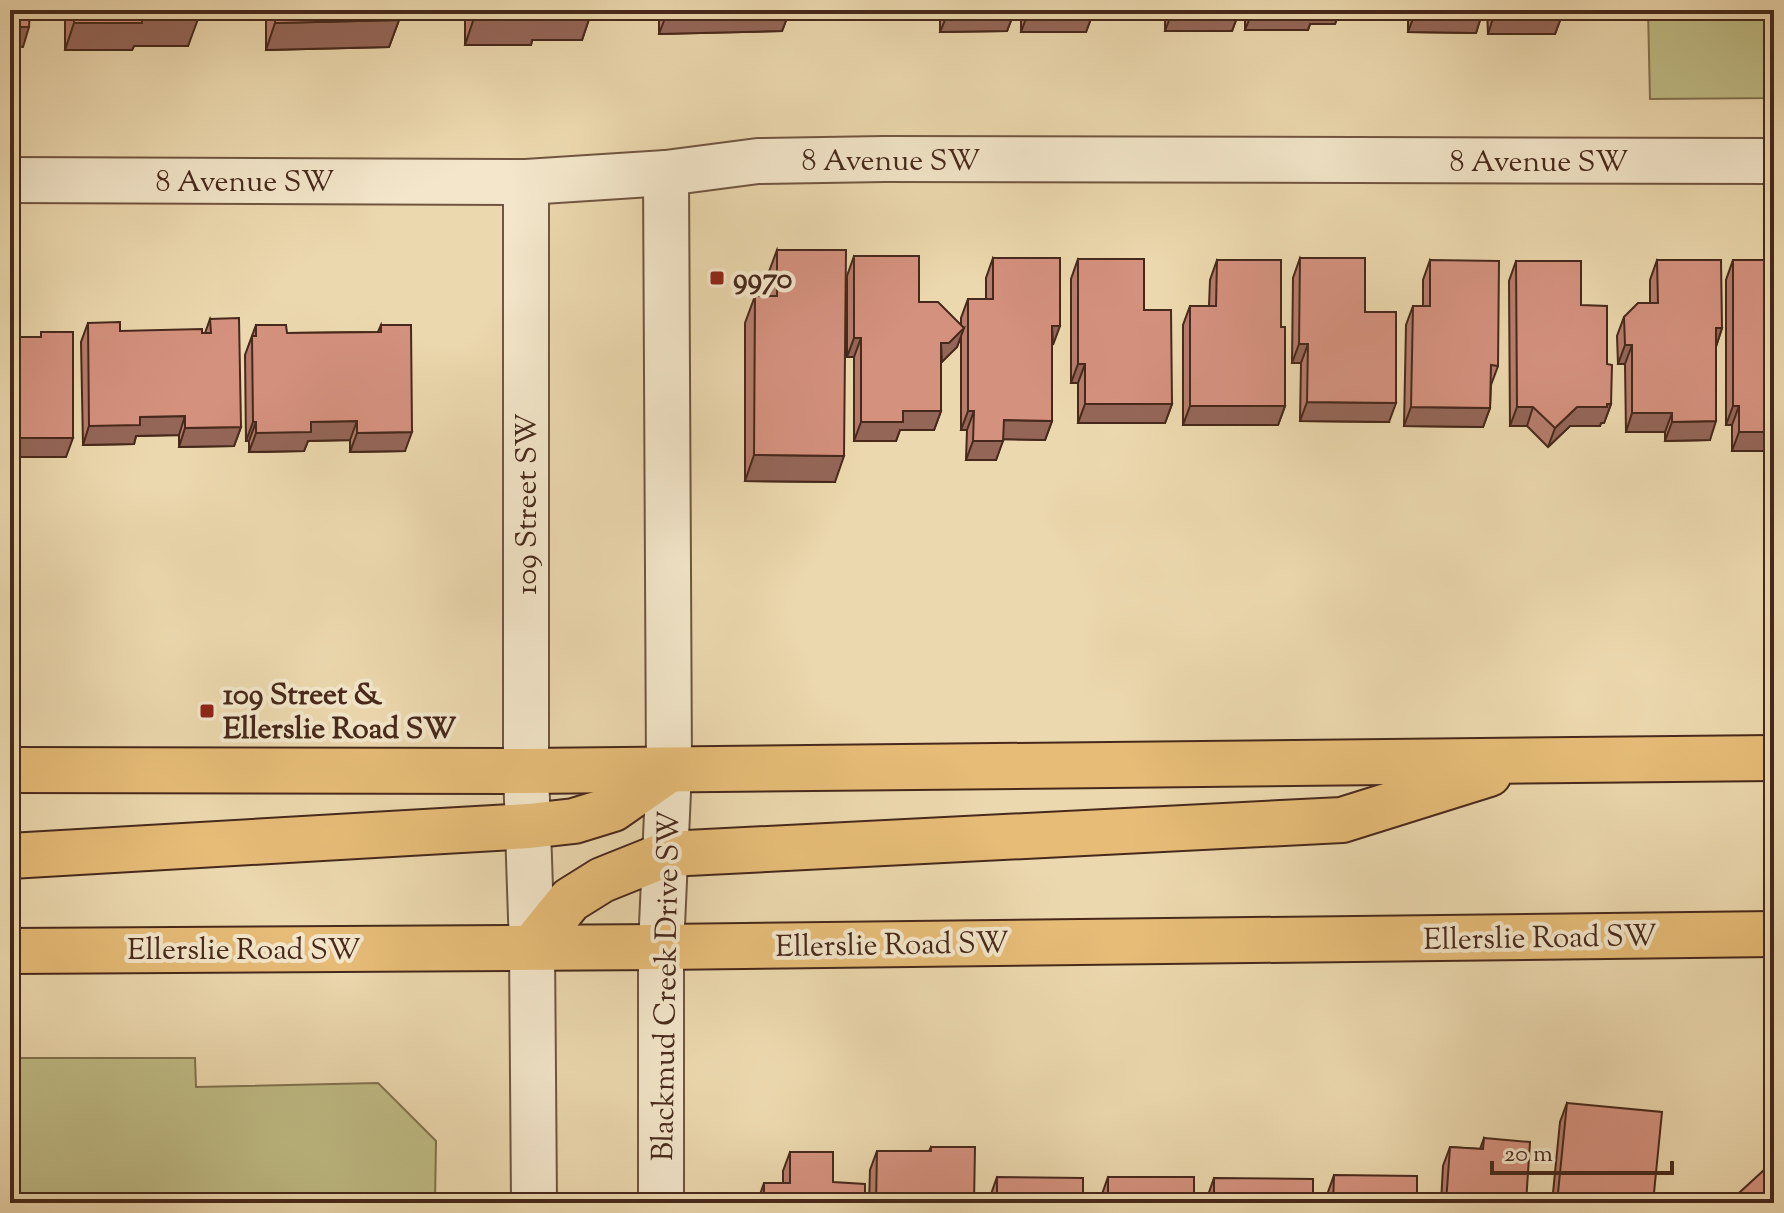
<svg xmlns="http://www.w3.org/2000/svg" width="1784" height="1213" viewBox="0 0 1784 1213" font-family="'Sorts Mill Goudy',serif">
  <rect width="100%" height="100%" fill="#ecd8ae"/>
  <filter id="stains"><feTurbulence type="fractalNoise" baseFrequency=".0025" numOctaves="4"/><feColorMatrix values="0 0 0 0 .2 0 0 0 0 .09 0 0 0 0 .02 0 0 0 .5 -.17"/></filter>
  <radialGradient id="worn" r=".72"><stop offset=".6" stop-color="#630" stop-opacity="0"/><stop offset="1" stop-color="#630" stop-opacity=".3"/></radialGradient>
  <g fill="#bfbc85" stroke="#837250" stroke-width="2">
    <path d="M1648,10H1774V98L1650,99Z"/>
    <path d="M10,1058H195L196,1087L378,1083L436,1141L435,1203H10Z"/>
  </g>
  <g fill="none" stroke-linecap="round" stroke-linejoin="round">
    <g stroke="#705540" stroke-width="48">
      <g id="minor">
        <path d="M10,180L526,182L666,173L758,161L884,159L1774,161"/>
        <path d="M526,182V771L532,947L534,1203"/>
        <path d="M661,1203V947L669,770L666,173"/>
      </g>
    </g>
    <g stroke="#47291b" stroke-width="48">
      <g id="major">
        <path d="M10,770L526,771L1774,758"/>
        <path d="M10,856L529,826L574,821L613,809L669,770"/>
        <path d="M532,947L570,900L602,880L667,854L1342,820L1489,774"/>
        <path d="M10,951L661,947L1774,934"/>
      </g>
    </g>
    <use href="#minor" stroke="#f3e6ca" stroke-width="44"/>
    <use href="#major" stroke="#e6bc77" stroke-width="44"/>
  </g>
  <g fill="#b67d6c" stroke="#47291b" stroke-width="2">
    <path d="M65,10H198L188,46H134L132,50H65Z"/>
    <path d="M266,10H399V20L389,47L266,50Z"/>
    <path d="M465,10H591V13L582,40H532L531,45H465Z"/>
    <path d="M659,10H790L782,31L659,34Z"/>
    <path d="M940,10H1015L1007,31L940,32Z"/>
    <path d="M1021,10H1093V13L1086,32H1021Z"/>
    <path d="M1165,10H1239V12L1232,31H1165Z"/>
    <path d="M1245,10H1340L1335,24H1310L1308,30H1245Z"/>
    <path d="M1408,10H1483L1476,33L1408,32Z"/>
    <path d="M1487,10H1562V15L1555,34H1488Z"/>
    <path d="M777,250L835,482L745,481V323L755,296H767V277Z"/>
    <path d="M854,256L919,302L961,325V318L968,299H986V278L993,258L1052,345V421L1045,440L1003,439L996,460H966L967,430H961V336L957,347L941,362V411L934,430H900L896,441H854V357H847V276Z"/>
    <path d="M1300,258L1389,422L1300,421L1301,363H1292L1293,278Z"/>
    <path d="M1078,259L1144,310L1172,404L1165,423H1078V383H1071V279Z"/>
    <path d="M1217,260L1281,327L1285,406L1278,425H1183V325L1190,306H1209L1210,280Z"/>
    <path d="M1430,260L1498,366L1491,385L1490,408L1483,427L1404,426L1406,325L1413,306H1423V280Z"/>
    <path d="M1657,260L1722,328L1716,346L1710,440L1665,441V432H1626L1625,364H1618L1617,336L1624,317L1650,303V280Z"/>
    <path d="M1733,260H1774V446L1772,451H1732V425H1726V280Z"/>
    <path d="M1516,261L1581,305L1607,364L1611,404L1604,423H1601L1600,426H1570L1548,447L1527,426H1510L1509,281Z"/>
    <path d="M210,319L241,427L234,446L179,447V435L136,436L134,444L83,445L81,342L88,323L120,331L205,333Z"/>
    <path d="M256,325L287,333L378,332L381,325L405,451L350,452V440L308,441L304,451L249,452V441H246L245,355Z"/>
    <path d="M1567,1103L1653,1203H1552L1560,1122Z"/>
    <path d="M1484,1138L1526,1203H1441L1443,1166L1450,1147L1480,1149Z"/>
    <path d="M931,1147L974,1203H869L870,1170L877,1151H929Z"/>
    <path d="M790,1152L833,1182L865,1203H757L764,1183H783V1171Z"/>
    <path d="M1334,1175L1417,1203H1327V1195Z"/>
    <path d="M997,1177L1083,1203H990V1197Z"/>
    <path d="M1108,1177L1194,1203H1101V1197Z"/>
    <path d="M1214,1178L1313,1203H1207V1198Z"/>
  </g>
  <g fill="#946658" stroke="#47291b" stroke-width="2">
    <path d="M668,10H790L782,31L659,34Z"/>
    <path d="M949,10H1015L1007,31L940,32Z"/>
    <path d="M1253,10H1340L1335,24H1310L1308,30H1245Z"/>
    <path d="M1172,12H1239L1232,31H1165Z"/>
    <path d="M540,13H591L582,40H532L531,45H465L474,18Z"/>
    <path d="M1028,13H1093L1086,32H1021Z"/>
    <path d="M1415,13L1482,14L1476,33L1408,32Z"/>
    <path d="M1494,15H1562L1555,34H1488Z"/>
    <path d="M142,19H198L188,46H134L132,50H65L74,23Z"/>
    <path d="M399,20L389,47L266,50L275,23Z"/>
    <path d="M10,27H29L23,47L10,46Z"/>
    <path d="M1052,326H1060L1053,345Z"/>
    <path d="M964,328L957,347L942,362L941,343Z"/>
    <path d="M1716,328H1722L1716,347Z"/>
    <path d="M854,338H861L854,357H847Z"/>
    <path d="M1299,344H1308L1301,363H1292Z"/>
    <path d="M1625,345H1632L1625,364H1618Z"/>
    <path d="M1078,364H1085L1078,383H1071Z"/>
    <path d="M1307,402L1396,403L1389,422L1300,421Z"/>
    <path d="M1085,404H1172L1165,423H1078Z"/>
    <path d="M1611,404L1604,423H1601L1600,426H1570L1548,447L1555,428L1577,407Z"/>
    <path d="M1190,406H1285L1278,425H1183Z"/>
    <path d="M1733,406H1739L1732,425H1726Z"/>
    <path d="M1411,407L1490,408L1483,427L1404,426Z"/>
    <path d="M1517,407H1533L1527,426H1510Z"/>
    <path d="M903,411H941L934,430H900L896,441H854L861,422Z"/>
    <path d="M968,411H974L967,430H961Z"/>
    <path d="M1632,413H1672L1665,432H1626Z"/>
    <path d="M185,416L179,435L136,436L134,444L83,445L89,426L140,417Z"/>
    <path d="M1004,420L1052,421L1045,440L997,439Z"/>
    <path d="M357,421L350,440L308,441L304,451L249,452L256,433L311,422Z"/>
    <path d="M1716,421L1710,440L1665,441L1672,422Z"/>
    <path d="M253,422H256L249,441H246Z"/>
    <path d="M241,427L234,446L179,447L185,428Z"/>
    <path d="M412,432L405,451L350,452L357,433Z"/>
    <path d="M1739,432H1774V446L1772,451H1732Z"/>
    <path d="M10,438H73L66,457H10Z"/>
    <path d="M973,441H1003L996,460H966Z"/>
    <path d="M754,455L844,456L835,482L745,481Z"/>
  </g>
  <g fill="#d4917e" stroke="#47291b" stroke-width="2">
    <path d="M10,10H30L29,27H10Z"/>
    <path d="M74,10H198V19H142V23H74Z"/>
    <path d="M275,10H399V20L275,23Z"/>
    <path d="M474,10H591V13H540V18H474Z"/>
    <rect x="1028" y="10" width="65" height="3"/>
    <rect x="1172" y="10" width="67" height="2"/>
    <path d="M1415,10H1483L1482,14L1415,13Z"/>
    <rect x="1494" y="10" width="68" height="5"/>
    <path d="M777,250H846L844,456L754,455L755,296H777Z"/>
    <path d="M854,256H919V302H938L964,328L949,343H941V411H903V422H861V338H854Z"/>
    <path d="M993,258H1060V326H1052V421L1004,420L1003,441H973L974,411H968V299H993Z"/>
    <path d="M1300,258H1365V312H1396V403L1307,402L1308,344H1299Z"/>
    <path d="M1078,259H1144V310H1171L1172,404H1085V364H1078Z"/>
    <path d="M1217,260H1281V327H1285V406H1190V306H1216Z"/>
    <path d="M1430,260L1499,261L1498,366L1491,365L1490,408L1411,407L1413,306H1430Z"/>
    <path d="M1657,260H1721L1722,328H1716V421L1672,422V413H1632V345H1625L1624,317L1638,303H1658Z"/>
    <path d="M1733,260H1774V432H1739V406H1733Z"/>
    <path d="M1516,261H1581V305L1607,306V364L1612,365L1611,404H1607V407H1577L1555,428L1533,407H1517Z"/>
    <path d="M239,318L241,427L185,428V416L140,417V425L89,426L88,323L120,322V331L202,329V333H211L210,319Z"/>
    <path d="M256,325H286L287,333L381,332V325H411L412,432L357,433V421L311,422V432L256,433V422H253L252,336H256Z"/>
    <path d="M41,332H73V438H10V337H41Z"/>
    <path d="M1567,1103L1662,1112L1653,1203H1557Z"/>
    <path d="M1484,1138L1530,1142L1526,1203H1446L1450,1147L1483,1149Z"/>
    <path d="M931,1147H975L974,1203H876L877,1151H931Z"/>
    <path d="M790,1152H833V1182L865,1184V1203H764V1183H790Z"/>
    <path d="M1764,1170L1774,1181V1203H1728Z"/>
    <path d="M1334,1175L1417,1176V1203H1333Z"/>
    <path d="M997,1177L1083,1178V1203H997Z"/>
    <rect x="1108" y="1177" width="86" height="26"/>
    <path d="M1214,1178L1313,1179V1203H1214Z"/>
  </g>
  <g fill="#8f2418" stroke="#f3e6ca" stroke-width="3">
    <rect x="709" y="270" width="16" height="16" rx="4"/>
    <rect x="199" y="703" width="16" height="16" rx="4"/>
  </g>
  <g text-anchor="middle" stroke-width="8" stroke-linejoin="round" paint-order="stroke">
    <g font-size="30" fill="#47291b" stroke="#f3e6ca">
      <text x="891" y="170">8 Avenue SW</text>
      <text x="1539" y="171">8 Avenue SW</text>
      <text x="245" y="191">8 Avenue SW</text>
      <text transform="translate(526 504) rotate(-90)" y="10">109 Street SW</text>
      <text transform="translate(1540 937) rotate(-1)" y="10">Ellerslie Road SW</text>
      <text transform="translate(892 944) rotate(-1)" y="10">Ellerslie Road SW</text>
      <text x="244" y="959">Ellerslie Road SW</text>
      <text transform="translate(665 986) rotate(-89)" y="10">Blackmud Creek Drive SW</text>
    </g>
    <g font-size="30" font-weight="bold" fill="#47291b" stroke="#f3e6ca" text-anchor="start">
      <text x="733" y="288">9970</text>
      <text x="223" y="704">109 Street &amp;<tspan x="223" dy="34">Ellerslie Road SW</tspan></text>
    </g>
  </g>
  <rect width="1784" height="1213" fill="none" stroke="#ecd8ae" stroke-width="40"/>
  <rect x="12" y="12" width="1760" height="1189" fill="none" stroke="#47291b" stroke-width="4"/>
  <rect x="20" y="20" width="1744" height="1173" fill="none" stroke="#47291b" stroke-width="2"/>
  <path d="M1492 1161v12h180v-12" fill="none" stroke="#47291b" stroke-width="4"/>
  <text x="1504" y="1161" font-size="24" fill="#47291b" stroke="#f3e6ca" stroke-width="6" paint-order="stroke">20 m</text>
  <rect width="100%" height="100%" filter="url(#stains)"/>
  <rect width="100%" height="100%" fill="url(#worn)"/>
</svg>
